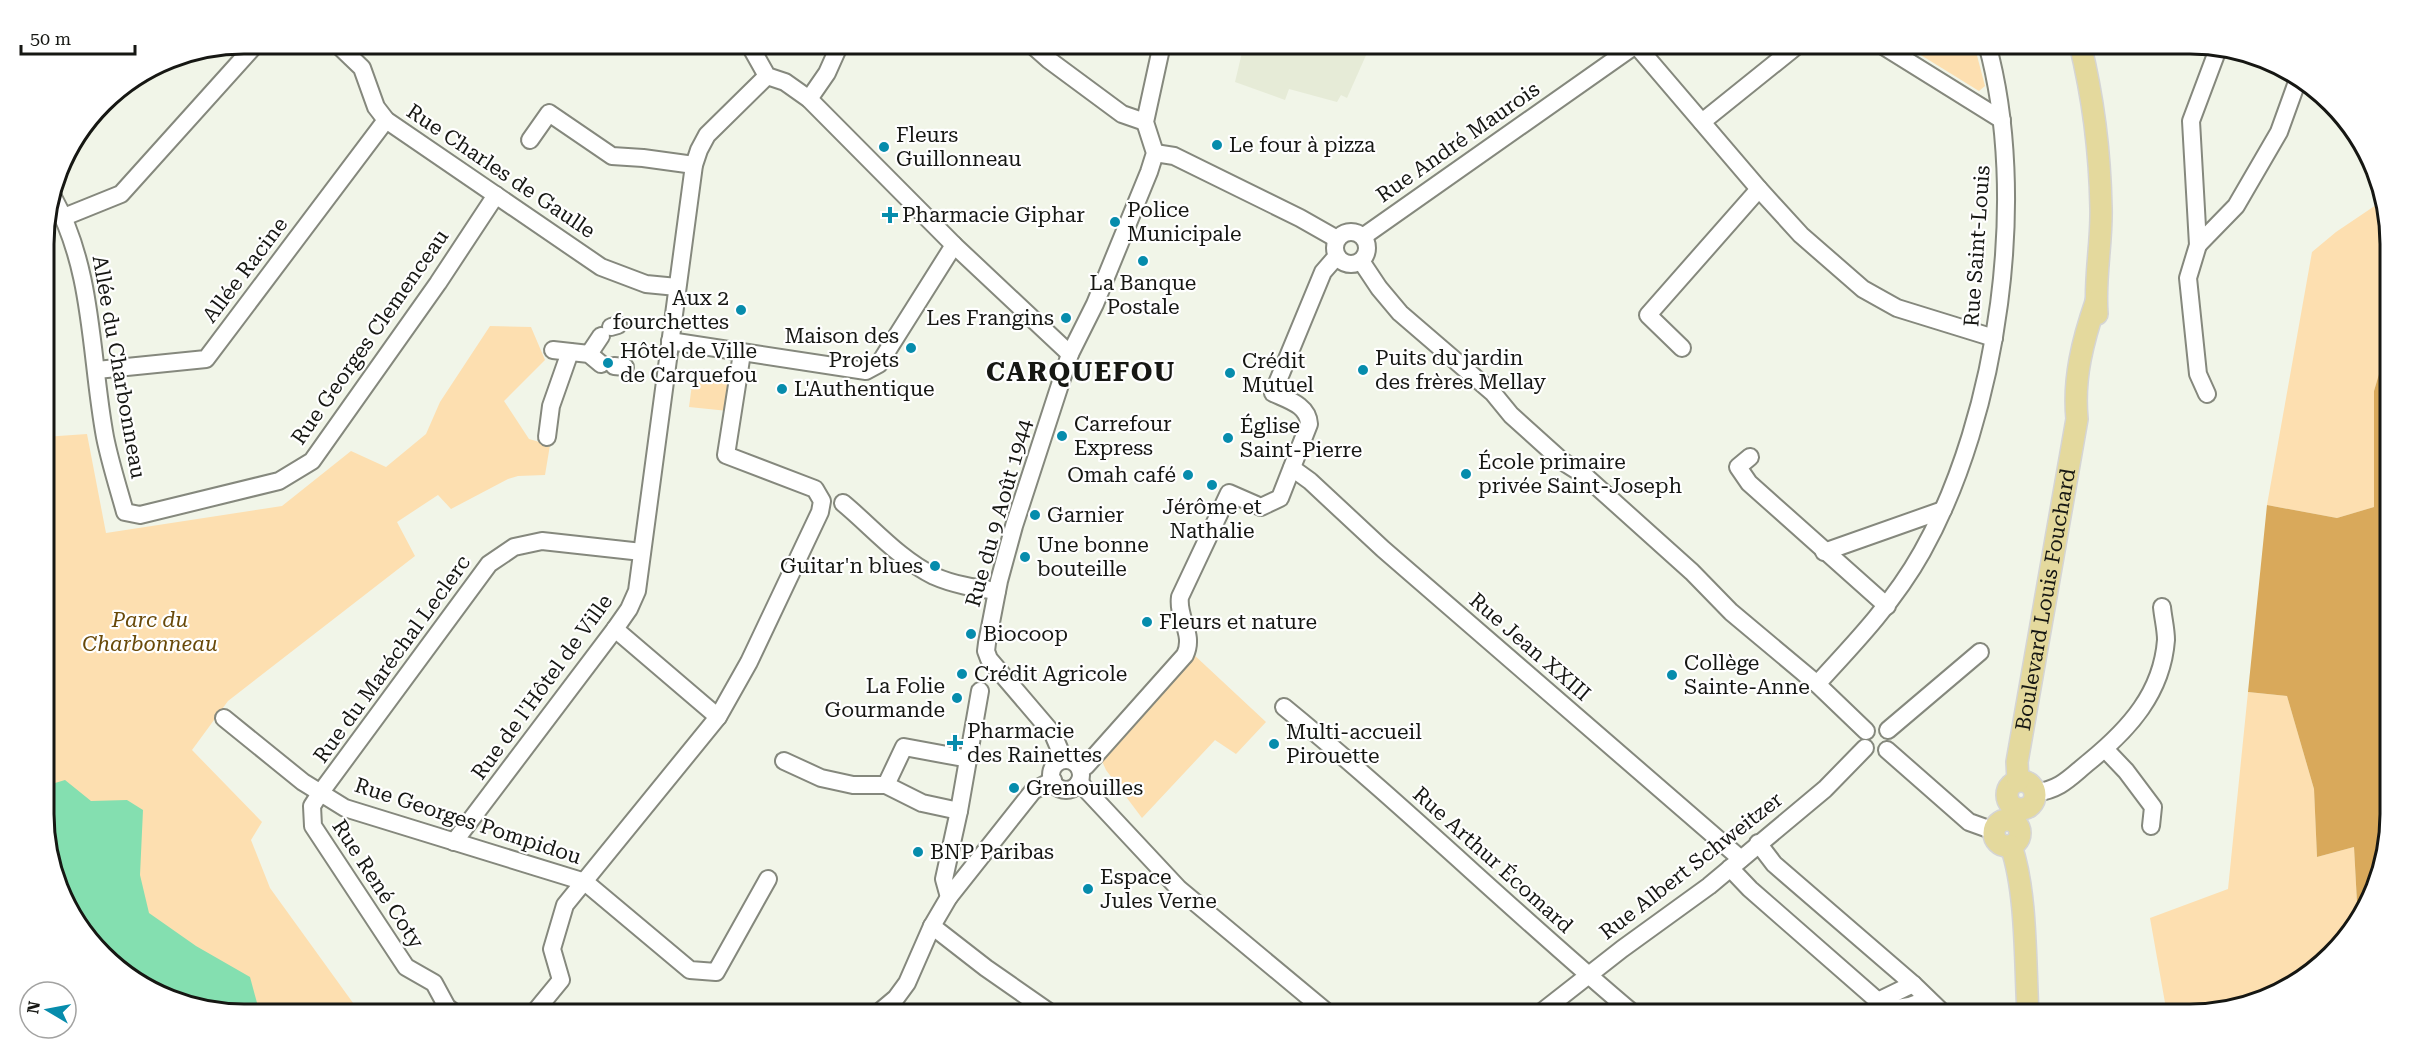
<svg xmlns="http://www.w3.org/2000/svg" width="2434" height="1058" viewBox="0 0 2434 1058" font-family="'Roboto Serif',serif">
  <rect width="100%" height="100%" fill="#f1f5e8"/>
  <path fill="#e6ebd7" d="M1244,44H1371L1347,98L1341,95L1337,102L1289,89L1285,100L1235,82Z"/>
  <g fill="#fddfb0">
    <path d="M1903,44H1974L1985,86L1979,91Z"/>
    <path d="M2382,201L2389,218V340L2374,391V507L2337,518L2267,505L2312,252L2336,232Z"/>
    <path d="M490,326L531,327L545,360L504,401L529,439L550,445L545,475L518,476L508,479L451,509L438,495L397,522L415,556L228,701L192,750L262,822L251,840L270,888L361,1014H244L168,999L85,936L45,841L44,437L87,434L106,533L282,506L351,451L386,467L426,434L440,402Z"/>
    <path d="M694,369L733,374L728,411L689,407Z"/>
    <path d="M1192,653L1266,722L1236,754L1215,740L1142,818L1106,770L1102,761L1106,751Z"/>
    <path d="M2248,692L2287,696L2314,789L2317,857L2354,847L2358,921L2349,936L2302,981L2203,1014H2167L2150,918L2228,889Z"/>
  </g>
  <path fill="#d9a95b" d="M2389,340L2390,814L2375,890L2358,921L2354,847L2317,857L2314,789L2287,696L2248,692L2267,505L2337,518L2374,507V391Z"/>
  <path fill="#84dfb0" d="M65,780L91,801L127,800L143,810L140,875L149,913L196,946L250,977L260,1014H244L168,999L85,936L45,841V786Z"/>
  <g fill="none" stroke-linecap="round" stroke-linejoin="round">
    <g stroke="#85887d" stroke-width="20">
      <g id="minor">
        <path d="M337,44L362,68L376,107L386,120L601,267L646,284L677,287"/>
        <path d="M749,44L767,76L785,82L809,99L954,245L1070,354"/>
        <path d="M1031,44L1049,60L1122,114L1145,122"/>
        <path d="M1880,44L2002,120"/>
        <path d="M1636,45L1759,189L1801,235L1863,289L1897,308L1994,338"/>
        <path d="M809,99L827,73L840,44"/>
        <path d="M1702,122L1799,44"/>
        <path d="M530,140L549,113L612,156L643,158L694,165"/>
        <path d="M1155,153L1174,156L1300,218L1337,239"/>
        <path d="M53,197C94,271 90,356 105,437C110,462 118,487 125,512L140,515L279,481L312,461L438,283L496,195"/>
        <path d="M64,217L121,194L256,44"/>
        <circle cx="1351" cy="248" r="16"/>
        <path d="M1364,236L1637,44"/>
        <path d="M2198,245L2236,206L2279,132L2297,82"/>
        <path d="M1361,261L1379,288L1400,313L1493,393L1511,415L1562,461L1584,475L1692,572L1731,612L1817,684L1866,731"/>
        <path d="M611,327L618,325"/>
        <path d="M670,341L866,371L879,364L954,245"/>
        <path d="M1682,348L1648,315L1759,189"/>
        <path d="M553,350L589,354L601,364"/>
        <path d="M589,354L601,336"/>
        <path d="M614,366L625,367"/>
        <path d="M97,370L206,359L386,120"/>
        <path d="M2207,394L2198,374L2188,278L2198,245L2191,121L2218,49"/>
        <path d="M547,437L551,406L570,352"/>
        <path d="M1750,457L1738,467L1749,483L1887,606"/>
        <path d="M1292,468L1310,481L1383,549L1741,859"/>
        <path d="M843,503C872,527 899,559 934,576C954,585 976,588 997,591"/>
        <path d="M1824,552L1943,510"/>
        <path d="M615,629L718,717"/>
        <path d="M1817,684C1855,643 1894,602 1922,552C1999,415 2029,195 1987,44"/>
        <path d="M1284,707C1404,805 1515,914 1634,1014"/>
        <path d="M224,718L303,782L345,808L585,882L690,970L716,972L768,879"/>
        <path d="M1888,730L1980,652"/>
        <path d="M2105,749L2126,771L2153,807L2151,826"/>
        <path d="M1887,750L1969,822L1994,831"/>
        <path d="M1064,760L1053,734L989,659L986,651L987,643L999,581L1014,526L1070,354L1095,304L1149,172L1155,153L1145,122L1162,44"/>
        <circle cx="1066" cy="775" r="15"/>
        <path d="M784,761L821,778L853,785H886L922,803L959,811"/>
        <path d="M1080,769L1086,766L1185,655C1195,634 1177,618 1180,597L1229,493L1261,507L1280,498L1309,424C1308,405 1288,400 1273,393L1323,272L1336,257"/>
        <path d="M1079,782L1179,889L1329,1014"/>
        <path d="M886,785L904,747L969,759"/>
        <path d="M2035,793C2062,789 2070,777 2090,761C2129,729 2162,693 2166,640C2166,629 2163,618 2162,607"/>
        <path d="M454,842L615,629L629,609L637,591L694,165L699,150L707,135L767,76"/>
        <path d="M1758,843L1774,864L1913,984L1944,1014"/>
        <path d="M1730,868L1750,889L1878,1001"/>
        <path d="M949,897L944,879L959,811L980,691"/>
        <path d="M932,926L986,968L1052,1014"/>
        <path d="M1878,1001L1913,984"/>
        <path d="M1879,1007C1896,1009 1913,1008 1927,998"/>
        <path d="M456,1014L447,1007L434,983L406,967L313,826L312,806L321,792L489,564L514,547L542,541L642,552"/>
        <path d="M533,1014L561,980L552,949L565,905L718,717L749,662L820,512L822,501L815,489L726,455L742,353"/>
        <path d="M877,1014L896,998L907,983L932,926L949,897L1033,791L1053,780"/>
        <path d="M1539,1014L1622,949L1709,886L1825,789L1865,748"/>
      </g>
    </g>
    <g stroke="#d5d5d5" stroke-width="24">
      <g id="major">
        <path d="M2080,44C2093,97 2100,153 2101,208C2102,243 2094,279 2097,314"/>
        <circle cx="2021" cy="795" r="14"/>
        <path id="s1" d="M2018,781L2017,762L2077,419C2073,378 2083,340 2096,302"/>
        <circle cx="2007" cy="833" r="13"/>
        <path d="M2011,846C2027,892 2025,964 2028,1014"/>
      </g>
    </g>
    <use href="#minor" stroke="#fff" stroke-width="16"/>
    <use href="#major" stroke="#e4d99d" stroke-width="21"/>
  </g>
  <g fill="#068cac" stroke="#fff" stroke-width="2">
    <circle cx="1217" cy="145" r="6"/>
    <circle cx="884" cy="147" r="6"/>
    <path d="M887 206h6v6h6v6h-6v6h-6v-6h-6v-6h6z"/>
    <circle cx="1115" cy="222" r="6"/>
    <circle cx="1143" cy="261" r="6"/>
    <circle cx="741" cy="310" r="6"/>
    <circle cx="1066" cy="318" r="6"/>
    <circle cx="911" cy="348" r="6"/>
    <circle cx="608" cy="363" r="6"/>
    <circle cx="1363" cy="370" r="6"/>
    <circle cx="1230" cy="373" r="6"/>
    <circle cx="782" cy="389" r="6"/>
    <circle cx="1062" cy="436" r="6"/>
    <circle cx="1228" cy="438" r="6"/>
    <circle cx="1466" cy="474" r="6"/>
    <circle cx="1188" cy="475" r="6"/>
    <circle cx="1212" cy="485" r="6"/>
    <circle cx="1035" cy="515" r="6"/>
    <circle cx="1025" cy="557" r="6"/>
    <circle cx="935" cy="566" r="6"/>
    <circle cx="1147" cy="622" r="6"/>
    <circle cx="971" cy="634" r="6"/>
    <circle cx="962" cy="674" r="6"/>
    <circle cx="1672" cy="675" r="6"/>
    <circle cx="957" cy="698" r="6"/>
    <path d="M952 734h6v6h6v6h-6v6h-6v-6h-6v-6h6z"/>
    <circle cx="1274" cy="744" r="6"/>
    <circle cx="1014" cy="788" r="6"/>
    <circle cx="918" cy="852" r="6"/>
    <circle cx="1088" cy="889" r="6"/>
  </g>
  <g text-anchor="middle" stroke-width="4.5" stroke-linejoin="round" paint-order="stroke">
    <g font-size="21" fill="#161713" stroke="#fff" text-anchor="start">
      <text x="896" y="142">Fleurs<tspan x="896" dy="24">Guillonneau</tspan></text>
      <text x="1229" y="152">Le four à pizza</text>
      <text x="1127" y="217">Police<tspan x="1127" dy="24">Municipale</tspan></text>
      <text x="902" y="222">Pharmacie Giphar</text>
      <text x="1143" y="290" text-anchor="middle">La Banque<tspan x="1143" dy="24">Postale</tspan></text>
      <text x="729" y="305" text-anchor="end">Aux 2<tspan x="729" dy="24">fourchettes</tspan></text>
      <text x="1054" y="325" text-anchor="end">Les Frangins</text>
      <text x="899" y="343" text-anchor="end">Maison des<tspan x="899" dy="24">Projets</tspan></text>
      <text x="620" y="358">Hôtel de Ville<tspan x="620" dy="24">de Carquefou</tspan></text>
      <text x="1375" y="365">Puits du jardin<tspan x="1375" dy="24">des frères Mellay</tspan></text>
      <text x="1242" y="368">Crédit<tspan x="1242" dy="24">Mutuel</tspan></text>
      <text x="794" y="396">L'Authentique</text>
      <text x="1074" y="431">Carrefour<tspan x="1074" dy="24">Express</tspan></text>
      <text x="1240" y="433">Église<tspan x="1240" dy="24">Saint-Pierre</tspan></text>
      <text x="1478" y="469">École primaire<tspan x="1478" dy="24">privée Saint-Joseph</tspan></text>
      <text x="1176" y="482" text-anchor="end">Omah café</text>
      <text x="1212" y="514" text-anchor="middle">Jérôme et<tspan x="1212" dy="24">Nathalie</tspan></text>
      <text x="1047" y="522">Garnier</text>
      <text x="1037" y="552">Une bonne<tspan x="1037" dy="24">bouteille</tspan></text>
      <text x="923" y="573" text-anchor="end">Guitar'n blues</text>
      <text x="1159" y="629">Fleurs et nature</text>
      <text x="983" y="641">Biocoop</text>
      <text x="1684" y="670">Collège<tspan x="1684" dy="24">Sainte-Anne</tspan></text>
      <text x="974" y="681">Crédit Agricole</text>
      <text x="945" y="693" text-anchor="end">La Folie<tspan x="945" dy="24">Gourmande</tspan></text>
      <text x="967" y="738">Pharmacie<tspan x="967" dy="24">des Rainettes</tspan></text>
      <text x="1286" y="739">Multi-accueil<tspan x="1286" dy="24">Pirouette</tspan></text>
      <text x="1026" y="795">Grenouilles</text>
      <text x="930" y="859">BNP Paribas</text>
      <text x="1100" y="884">Espace<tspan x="1100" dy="24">Jules Verne</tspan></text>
    </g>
    <g font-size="21" fill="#161713" stroke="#fff">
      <text transform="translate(1458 142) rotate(-35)" y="7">Rue André Maurois</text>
      <text transform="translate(501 171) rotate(34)" y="7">Rue Charles de Gaulle</text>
      <text transform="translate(1977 246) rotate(-86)" y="7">Rue Saint-Louis</text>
      <text transform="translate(245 270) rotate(-53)" y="7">Allée Racine</text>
      <text transform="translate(370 337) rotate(-55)" y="7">Rue Georges Clemenceau</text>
      <text transform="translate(119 367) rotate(80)" y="7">Allée du Charbonneau</text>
      <text transform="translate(999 513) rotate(-74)" y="7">Rue du 9 Août 1944</text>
      <text dy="7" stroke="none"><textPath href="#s1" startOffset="184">Boulevard Louis Fouchard</textPath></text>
      <text transform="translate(1530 647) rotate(41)" y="7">Rue Jean XXIII</text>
      <text transform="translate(392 659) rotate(-54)" y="7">Rue du Maréchal Leclerc</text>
      <text transform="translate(542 687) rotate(-54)" y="7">Rue de l'Hôtel de Ville</text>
      <text transform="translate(468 821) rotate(18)" y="7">Rue Georges Pompidou</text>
      <text transform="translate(1493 860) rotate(42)" y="7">Rue Arthur Écomard</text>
      <text transform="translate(1691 866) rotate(-38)" y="7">Rue Albert Schweitzer</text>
      <text transform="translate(378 884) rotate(57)" y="7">Rue René Coty</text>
    </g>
    <g font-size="21" font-style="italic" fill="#684909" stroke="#fff">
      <text x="150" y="627">Parc du<tspan x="150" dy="24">Charbonneau</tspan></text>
    </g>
    <g font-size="27" font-weight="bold" letter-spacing="1.5" fill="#161713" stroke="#fff">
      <text x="1081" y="381">CARQUEFOU</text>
    </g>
  </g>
  <path d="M0 0H2434V1058H0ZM244 54H2190A190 190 0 0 1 2380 244V814A190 190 0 0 1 2190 1004H244A190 190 0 0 1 54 814V244A190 190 0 0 1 244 54Z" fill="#fff" fill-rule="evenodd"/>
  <path fill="none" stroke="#161713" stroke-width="3" d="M244 54H2190A190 190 0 0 1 2380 244V814A190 190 0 0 1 2190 1004H244A190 190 0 0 1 54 814V244A190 190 0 0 1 244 54Z"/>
  <g transform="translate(48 1010) rotate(280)"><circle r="28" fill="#ffffff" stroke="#a2a2a1" stroke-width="1.5"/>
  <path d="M0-4.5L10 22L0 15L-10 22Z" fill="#068cac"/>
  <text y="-9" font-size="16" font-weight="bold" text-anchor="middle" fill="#161713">N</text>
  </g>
  <path d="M21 45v9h114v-9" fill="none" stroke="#161713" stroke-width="3"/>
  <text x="30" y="45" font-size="18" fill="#161713" stroke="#ffffff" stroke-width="4.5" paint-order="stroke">50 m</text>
</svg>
